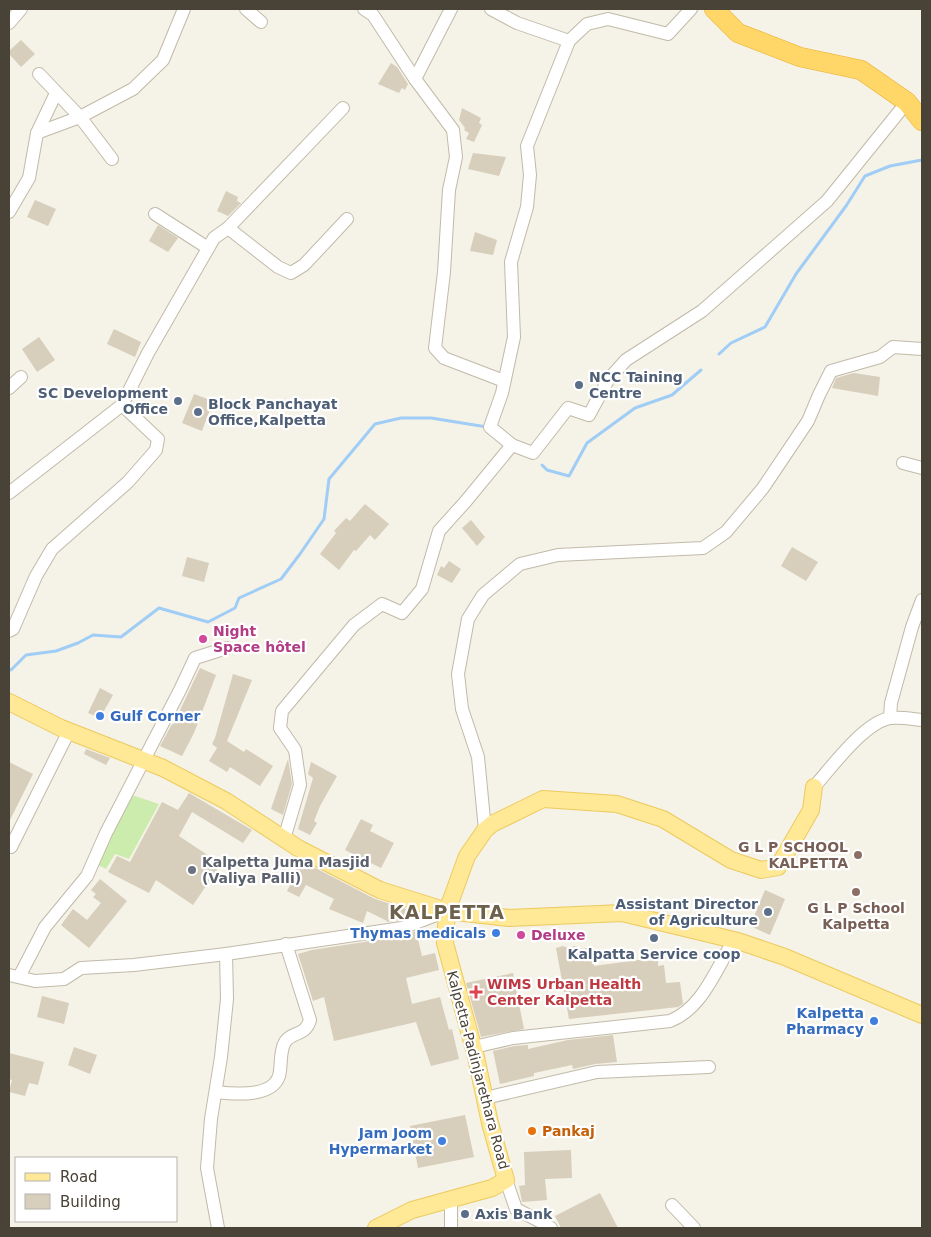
<svg xmlns="http://www.w3.org/2000/svg" width="931" height="1237" viewBox="0 0 931 1237" font-family="'DejaVu Sans',sans-serif">
  <rect width="100%" height="100%" fill="#f5f2e7"/>
  <path fill="#ccecad" d="M132,795L159,804L129,859L115,854L106,869L98,865Z"/>
  <g fill="none" stroke-linecap="round" stroke-linejoin="round">
    <g stroke="#a0cdf6" stroke-width="3">
      <path d="M719,354L731,343L765,327L796,274L846,206L865,176L890,166L922,160"/>
      <path d="M542,465L547,470L569,476L587,443L635,408L672,395L701,370"/>
      <path d="M9,669L11,670L26,655L56,651L78,643L93,635L121,637L159,608L208,622L235,608L239,598L281,579L300,554L324,519L329,479L375,424L401,418H431L487,427"/>
    </g>
  </g>
  <g fill="#d7cebc">
    <path d="M21,40L35,54L21,67L9,54V51Z"/>
    <path d="M391,63L397,67L408,84L405,90L402,88L399,93L378,84Z"/>
    <path d="M462,108L481,118L479,123L482,125L474,142L466,139L469,133L464,130L465,128L459,120Z"/>
    <path d="M473,153L506,157L499,176L468,169Z"/>
    <path d="M226,191L238,197L237,201L241,203L228,216L217,211Z"/>
    <path d="M35,200L56,209L48,226L27,217Z"/>
    <path d="M158,225L178,238L168,252L149,241Z"/>
    <path d="M475,232L497,240L493,255L470,251Z"/>
    <path d="M114,329L141,342L135,357L107,344Z"/>
    <path d="M39,337L55,360L37,372L22,349Z"/>
    <path d="M854,373L880,377L878,396L832,388L836,378Z"/>
    <path d="M194,394L213,401L202,431L182,423Z"/>
    <path d="M365,504L389,524L375,540L370,535L356,551L354,550L339,570L320,554L336,533L334,531L346,518L350,521Z"/>
    <path d="M471,520L485,537L477,546L462,528Z"/>
    <path d="M792,547L818,562L806,581L781,566Z"/>
    <path d="M187,557L209,563L204,582L182,576Z"/>
    <path d="M449,561L461,569L452,583L437,575L441,566L444,568Z"/>
    <path d="M200,668L216,675L194,733L182,756L160,746L172,724L173,725Z"/>
    <path d="M233,674L252,680L227,741L244,752L246,749L273,766L260,786L230,767L227,772L209,761L217,748L212,744L215,738Z"/>
    <path d="M100,688L113,695L100,718L88,713Z"/>
    <path d="M86,749L110,758L106,765L84,754Z"/>
    <path d="M288,759L292,784L283,815L271,809Z"/>
    <path d="M9,762L33,774L9,822Z"/>
    <path d="M311,762L337,776L320,806L314,821L317,823L310,835L298,829L313,778L308,774Z"/>
    <path d="M189,793L252,830L243,843L192,812L179,836L221,864L193,905L156,880L149,893L108,872L117,856L130,862L162,802L178,810Z"/>
    <path d="M361,819L373,825L370,831L394,843L381,868L345,850Z"/>
    <path d="M296,858L375,899L416,912L415,914L400,920L387,922V921L367,911L363,923L329,909L334,899L306,885L299,897L287,891L298,871L292,867Z"/>
    <path d="M100,879L127,901L89,948L61,925L73,909L87,920L101,903L93,897L96,894L91,890Z"/>
    <path d="M765,890L785,899L770,935L750,926Z"/>
    <path d="M416,931L422,956L435,953L439,970L406,978L412,1004L440,997L449,1030L452,1029L459,1059L431,1066L416,1022L334,1041L324,997L313,1001L298,954L312,950L403,936Z"/>
    <path d="M563,946L568,948L575,946L582,949L591,947L594,966L646,959L648,961L658,960V966L664,965L666,983L680,982L683,1004L678,1007L569,1019L556,948Z"/>
    <path d="M513,973L524,1029L481,1037L466,983Z"/>
    <path d="M42,996L69,1003L64,1024L37,1017Z"/>
    <path d="M613,1035L617,1062L595,1064L573,1069L572,1065L534,1073V1076L500,1084L493,1051L514,1046L528,1045V1049L568,1040Z"/>
    <path d="M74,1047L97,1055L90,1074L68,1065Z"/>
    <path d="M9,1053L44,1062L38,1085L29,1083L25,1096L9,1092L12,1080L9,1079Z"/>
    <path d="M465,1115L474,1157L418,1168L410,1126Z"/>
    <path d="M571,1150L572,1178L545,1179L547,1200L522,1202L519,1186L525,1185L524,1152Z"/>
    <path d="M600,1193L618,1228H561L555,1216Z"/>
  </g>
  <g fill="none" stroke-linecap="round" stroke-linejoin="round">
    <g stroke="#c1baa9" stroke-width="14">
      <g id="minor">
        <path d="M246,9L261,22"/>
        <path d="M364,9L373,15L415,79L453,130L456,157L449,190L444,272L435,348L444,358L504,381"/>
        <path d="M491,9L517,23L569,41"/>
        <path d="M691,9L668,34L608,19L587,24L569,41L527,146L530,175L527,207L511,262L514,337L502,393L490,427L512,445L533,453L568,408L589,415L608,380L626,360L702,311L827,201L907,102"/>
        <path d="M9,23L21,9"/>
        <path d="M39,74L80,117L112,159"/>
        <path d="M415,79L451,9"/>
        <path d="M37,133L80,117L133,89L163,60L184,9"/>
        <path d="M9,212L29,178L37,133L56,93"/>
        <path d="M155,214L208,248"/>
        <path d="M228,228L278,267L291,273L304,265L347,219"/>
        <path d="M9,388L21,377"/>
        <path d="M903,463L922,468"/>
        <path d="M9,493L122,405L148,353L214,238L228,228L343,108"/>
        <path d="M9,631L13,629L36,576L52,549L128,482L156,450L158,439L122,405"/>
        <path d="M890,718L891,703L912,627L922,600"/>
        <path d="M814,787C831,768 865,721 891,718C901,717 912,719 922,720"/>
        <path d="M485,830L478,757L462,709L458,674L468,619L483,595L520,564L558,555L703,548L726,532L763,488L808,421L819,395L831,371L880,357L893,347L922,349"/>
        <path d="M284,839L300,785L295,750L280,728L282,711L354,625L382,604L402,613L422,589L439,531L466,501L512,445"/>
        <path d="M9,846L11,847L69,731"/>
        <path d="M9,975L35,981L64,979L81,968L134,965L226,954L402,928L447,911"/>
        <path d="M19,977L45,927L87,876L106,833L180,690L195,658L227,648"/>
        <path d="M474,1047L513,1038L670,1021C701,1009 715,972 731,945L732,940"/>
        <path d="M216,1092C233,1094 272,1098 279,1076C282,1066 279,1052 285,1042C292,1031 305,1037 310,1020L286,944"/>
        <path d="M485,1098L597,1072L709,1067"/>
        <path d="M506,1180L516,1209L545,1224L551,1228"/>
        <path d="M672,1205L694,1228"/>
        <path d="M218,1228L207,1168L211,1119L221,1057L227,999L226,954"/>
        <path d="M451,1228V1199"/>
      </g>
    </g>
    <g stroke="#ecca5e" stroke-width="18">
      <g id="major">
        <path d="M9,702L61,728L163,768L226,801L298,848L380,890L447,911L509,918L622,913L738,941L785,957L922,1015"/>
        <path d="M376,1228L412,1210L492,1188L506,1180L490,1123L476,1057L445,943L447,911L467,856L485,830L492,824L543,799L617,804L663,819L731,860L761,870L778,867L811,810L814,787"/>
      </g>
    </g>
    <g stroke="#e9af2e" stroke-width="20">
      <path id="highway" d="M714,9L738,33L800,57L861,70L907,102L922,121"/>
    </g>
    <use href="#minor" stroke="#fff" stroke-width="12"/>
    <use href="#major" stroke="#ffe896" stroke-width="16"/>
    <use href="#highway" stroke="#ffd668" stroke-width="19"/>
  </g>
  <g fill="#5c6f8a" stroke="#fff" stroke-width="2">
    <circle cx="579" cy="385" r="5"/>
    <circle cx="178" cy="401" r="5"/>
    <circle cx="198" cy="412" r="5"/>
    <circle cx="768" cy="912" r="5"/>
    <circle cx="654" cy="938" r="5"/>
    <circle cx="465" cy="1214" r="5"/>
  </g>
  <g fill="#d1479c" stroke="#fff" stroke-width="2">
    <circle cx="203" cy="639" r="5"/>
    <circle cx="521" cy="935" r="5"/>
  </g>
  <g fill="#3f7fe0" stroke="#fff" stroke-width="2">
    <circle cx="100" cy="716" r="5"/>
    <circle cx="496" cy="933" r="5"/>
    <circle cx="874" cy="1021" r="5"/>
    <circle cx="442" cy="1141" r="5"/>
  </g>
  <g fill="#8d6e63" stroke="#fff" stroke-width="2">
    <circle cx="858" cy="855" r="5"/>
    <circle cx="856" cy="892" r="5"/>
  </g>
  <circle fill="#6b7280" stroke="#fff" stroke-width="2" cx="192" cy="870" r="5"/>
  <path fill="#e0444e" stroke="#fff" stroke-width="2" d="M473.5 984.5h5v5h5v5h-5v5h-5v-5h-5v-5h5z"/>
  <circle fill="#e8710a" stroke="#fff" stroke-width="2" cx="532" cy="1131" r="5"/>
  <g text-anchor="middle" stroke-width="4.5" stroke-linejoin="round" paint-order="stroke">
    <g font-size="14" font-weight="bold" fill="#4e5e75" stroke="#fff" text-anchor="start">
      <text x="589" y="382">NCC Taining<tspan x="589" dy="16">Centre</tspan></text>
      <text x="168" y="398" text-anchor="end">SC Development<tspan x="168" dy="16">Office</tspan></text>
      <text x="208" y="409">Block Panchayat<tspan x="208" dy="16">Office,Kalpetta</tspan></text>
      <text x="758" y="909" text-anchor="end">Assistant Director<tspan x="758" dy="16">of Agriculture</tspan></text>
      <text x="654" y="959" text-anchor="middle">Kalpatta Service coop</text>
      <text x="475" y="1219">Axis Bank</text>
    </g>
    <g font-size="14" font-weight="bold" fill="#b23c85" stroke="#fff" text-anchor="start">
      <text x="213" y="636">Night<tspan x="213" dy="16">Space hôtel</tspan></text>
      <text x="531" y="940">Deluxe</text>
    </g>
    <g font-size="14" font-weight="bold" fill="#366cbe" stroke="#fff" text-anchor="end">
      <text x="110" y="721" text-anchor="start">Gulf Corner</text>
      <text x="486" y="938">Thymas medicals</text>
      <text x="864" y="1018">Kalpetta<tspan x="864" dy="16">Pharmacy</tspan></text>
      <text x="432" y="1138">Jam Joom<tspan x="432" dy="16">Hypermarket</tspan></text>
    </g>
    <g font-size="14" font-weight="bold" fill="#785e54" stroke="#fff" text-anchor="end">
      <text x="848" y="852">G L P SCHOOL<tspan x="848" dy="16">KALPETTA</tspan></text>
      <text x="856" y="913" text-anchor="middle">G L P School<tspan x="856" dy="16">Kalpetta</tspan></text>
    </g>
    <g font-size="14" font-weight="bold" fill="#5b616d" stroke="#fff" text-anchor="start">
      <text x="202" y="867">Kalpetta Juma Masjid<tspan x="202" dy="16">(Valiya Palli)</tspan></text>
    </g>
    <g font-size="14" font-weight="bold" fill="#be3a42" stroke="#fff" text-anchor="start">
      <text x="487" y="989">WIMS Urban Health<tspan x="487" dy="16">Center Kalpetta</tspan></text>
    </g>
    <g font-size="14" fill="#494236" stroke="#fff">
      <text transform="translate(478 1070) rotate(75)" y="5">Kalpetta-Padinjarethara Road</text>
    </g>
    <g font-size="14" font-weight="bold" fill="#c56008" stroke="#fff" text-anchor="start">
      <text x="542" y="1136">Pankaj</text>
    </g>
    <g font-size="19" font-weight="bold" letter-spacing="1" fill="#6c614c" stroke="#fff">
      <text x="447" y="919">KALPETTA</text>
    </g>
  </g>
  <rect width="931" height="1237" fill="none" stroke="#494236" stroke-width="20"/>
  <rect x="15" y="1157" width="162" height="65" fill="#ffffff" stroke="#b6b3af"/>
  <rect x="25" y="1173" width="25" height="8" fill="#ffe896" stroke="#b6b3af"/>
  <text x="60" y="1182" font-size="15" fill="#494236">Road</text>
  <rect x="25" y="1194" width="25" height="15" fill="#d7cebc" stroke="#b6b3af"/>
  <text x="60" y="1207" font-size="15" fill="#494236">Building</text>
</svg>
